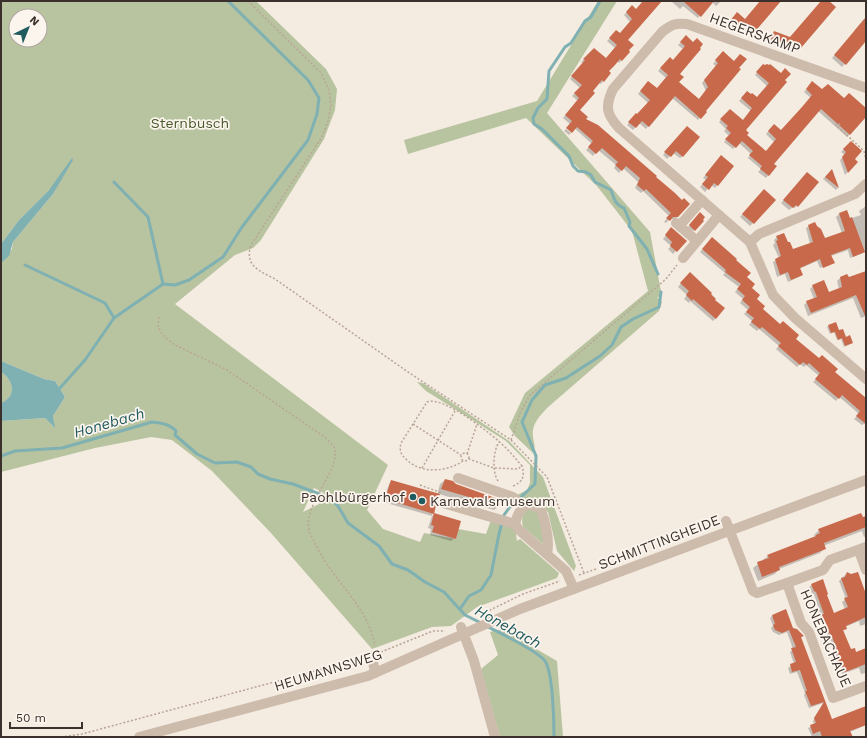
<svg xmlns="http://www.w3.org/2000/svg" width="867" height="738" viewBox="0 0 867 738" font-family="'Work Sans',sans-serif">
  <rect width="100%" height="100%" fill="#f4ebe1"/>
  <g fill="#b8c4a0" fill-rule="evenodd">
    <path d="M1,1H256L326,69L337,89L335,110L324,139L261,240L253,248L235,255L175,304L388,465L367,510L383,529L420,542L424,533L456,539L458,529L486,534L491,520L515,527L517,541L520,539L559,573L557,578L477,607L451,626L432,627L372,649L271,533L212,471L172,440L151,437L95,448L1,472V421L45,418L54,427L53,416L65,397L55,381L44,379L1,361V263L12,249L13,242L53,194L62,177L19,220L1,244ZM16,16H40V40H16ZM314,488L324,493L319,504L303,512Z"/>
    <path d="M598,1H617L547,113L650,232L662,297H657L662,302L659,311L547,408C540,416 531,424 533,437C534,446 536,443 533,453L515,436L509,427L525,393L648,291L632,231L597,186L526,118L408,154L404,140L537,101Z"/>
    <path d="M1,372C14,380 17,397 1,403Z"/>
    <path d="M417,382L423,383L509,441L543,477L576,566L574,571L557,551L548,512L539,505L523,502L517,495L527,490L530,483V465L506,441L426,391Z"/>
    <path d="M528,508L538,512L544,532L543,544L523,527C521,519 522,514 528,508Z"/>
    <path d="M502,629L557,661L563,737H500L481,669L498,655L490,632Z"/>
  </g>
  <g fill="#7fb0b2">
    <path d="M72,158L73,160L53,194L13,242L9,256L1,263V244L19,220L49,190Z"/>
    <path d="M1,361L44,379L55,381L65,397L53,416L55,428L45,418L1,421V403C17,397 14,380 1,372Z"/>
  </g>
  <g fill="#0003">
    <path d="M643,1H661L627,40L622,60L619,63L617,61L608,72L610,73L601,84L599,83L579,110L584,119L655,177L678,216L675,219H670L666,223L664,222L669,216L643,191L641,193L635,188L638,182L623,168L619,173L614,168L616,165L598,150L593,156L586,150L592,144L563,118L578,101L572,96L580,88L570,79L583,63L581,62L594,49L606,59L615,48L607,41L617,31L620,34L630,22L624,15L632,7L636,10Z"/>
    <path d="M671,1H721L716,6L712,2L698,18L683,6L680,9Z"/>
    <path d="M762,1H780L750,36L742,29L738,33L728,24L738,13L745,20Z"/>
    <path d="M822,1H827L833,9L797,50L789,43L785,48L769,42L771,35L774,32L790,38Z"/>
    <path d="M864,19L866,21V40L842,67L832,58L855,32L854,31Z"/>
    <path d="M686,37L693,43L679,74L678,82L698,100L706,91L702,83L716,66L713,64L723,52L704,111L706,112L698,120L672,98L646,129L639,123L633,130L627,125L634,117L637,115L648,103L638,94L646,85L657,90L666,78L658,71L670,58L673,61L683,49L678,45Z"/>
    <path d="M764,65L780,74L744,130L746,135L766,152L774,142L766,134L774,125L781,131L811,98L804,92L812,83L822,91L864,108L866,106V115L847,137L818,111L772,164L776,166L766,178L758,172L761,169L748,158L751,154L739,143L733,149L724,142L729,136L724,131L726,129L719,122L730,110L742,121L751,111L739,101L747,92L757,98L767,86L755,75Z"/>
    <path d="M566,129L571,133L569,135L564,131Z"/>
    <path d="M685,129L683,156L680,158L673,153L667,159L663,155Z"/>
    <path d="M851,142L854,159L857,162L845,175L840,160L845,155L841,152Z"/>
    <path d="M719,159L733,167L715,188L711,185L705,192L700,187L706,180L703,178Z"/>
    <path d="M831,171L838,188L836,190L823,179Z"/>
    <path d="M805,176L817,182L797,206L794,208L793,207L789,210L781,203Z"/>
    <path d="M761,193L753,223L750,226L740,217Z"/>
    <path d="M866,206V252L850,258L848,250L831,256L833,263L820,268L817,261L799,269L802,275L799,277L788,282L785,274L777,277L773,262L779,258L773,245L775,243L774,240L777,237L792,251L810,244L806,228L809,226L824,240L842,233L836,217L839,214L846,211L849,219L861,215L859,211Z"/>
    <path d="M700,214L694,230L693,231L688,227Z"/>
    <path d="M669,232L685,241L673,254L668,249L671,246L663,239Z"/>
    <path d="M710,241L734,260L746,277L755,299L761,309L866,400V425L864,424L862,425L854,419L859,414L844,401L839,397L836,401L813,382L819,376L806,365L804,367L800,364L797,367L776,349L779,346L759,329L757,331L749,325L752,321L744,314L748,310L740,303L743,299L735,292L739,287L723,275L725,273L700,252Z"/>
    <path d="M866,272V316L861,318L853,298L808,316L804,305L807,302L814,299L810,289L813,286L828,294L839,289L837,281L840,278L847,276L848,279Z"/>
    <path d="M687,276L716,318L713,321L690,301L689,303L684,299L687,295L678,287Z"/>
    <path d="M828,326L838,331L852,343L844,347L841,339L837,340L834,332L830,334L827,327Z"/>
    <path d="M445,480L455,485L500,500L499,506L494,510L439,494L436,500L432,516L435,514L455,538L451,541L430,535L431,529L428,528L432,516L383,502L389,484L391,481L437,495L440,484Z"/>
    <path d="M866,517V536L864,537L862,531L823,546L824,549L820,553L779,569L775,574L758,581L753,568L768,556L815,537L814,535L819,530Z"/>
    <path d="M847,573L866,597V624L860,626L859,621L845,627L846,629L843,631L850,651L856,653L866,649V673L861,674L859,668L842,674L836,662L838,660L829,636L828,637L823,625L822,626L819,618L821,616L814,594L812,593L809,587L812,585L826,595L833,614L845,609L842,602L846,599L839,581Z"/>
    <path d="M786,611L793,629L803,636L800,638L831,720L866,712V725L850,732L852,737H812L808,728L814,725L813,721L823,703L809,708L804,695L805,693L797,672L790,674L788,668L794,664L790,652L793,649L787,632L779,635L773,632L771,628L773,626L770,618L772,616Z"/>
  </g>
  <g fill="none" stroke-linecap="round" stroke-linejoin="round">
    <g stroke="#7fb0b2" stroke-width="3">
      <path d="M600,1L591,17L585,21L571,43L565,47L549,71L547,99L538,108L533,118L534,124L542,129L569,156L573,166L578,171L586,172L591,175L595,182L611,190C614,198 615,205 624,208L630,222L629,226L647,249L658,274"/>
      <path d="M114,182L148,217L163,284"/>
      <path d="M25,265L105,303L114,318"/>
      <path d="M60,388L85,360L114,318L163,284L175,285L189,280L223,257L242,227L308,140L317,114L319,98L308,80L228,1"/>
      <path d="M1,456L15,451L62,448L152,422C161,423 170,424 176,431L175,435L197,454L215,463L237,462L251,467L258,474L270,479L293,484L330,498L338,506L348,523L379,546L392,564L408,570L425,582L444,592L465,615L481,623"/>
      <path d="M460,609L469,596L481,590L491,575L499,534L504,515L509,508L535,484L536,456L522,422L532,400L545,385L566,378L600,356L612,345L621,327L633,319L659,307L661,292"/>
      <path d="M488,627C500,633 538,651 545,661C553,673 554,721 554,737"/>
    </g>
  </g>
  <g fill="#c8694b">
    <path d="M643,1H662L628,40L634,45L629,50L630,52L622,61L620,59L615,65L609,71L611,73L604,82L602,80L593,91L595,93L580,110L588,117L586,119L598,125L657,176L656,177L675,193L682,200L684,198L690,204L678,217H673L670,221L666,218L671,213L646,189L644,191L637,185L640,178L626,166L622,171L615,165L618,162L602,148L596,154L588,147L593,141L577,127L572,133L566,128L572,121L565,115L579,98L574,93L582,85L571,76L585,60L583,59L594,48L606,58L617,45L609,38L616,30L620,33L632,19L626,12L632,5L636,9Z"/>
    <path d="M683,1H714L701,17Z"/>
    <path d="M760,1H781L753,34L745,26L741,31L730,21L737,12L745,19Z"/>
    <path d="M821,1H829L836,7L801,48L792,41L789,45L771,39L774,31L790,37Z"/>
    <path d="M866,17V41L846,65L834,55Z"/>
    <path d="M686,35L693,42L697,38L703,44L700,48L701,49L680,74L684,77L679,82L699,99L708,87L704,80L718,63L715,60L723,51L734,61L740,54L747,59L739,68L741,69L706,111L707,112L701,119L675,96L649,127L642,121L636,128L628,122L636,113L637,114L650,100L640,91L648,81L657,88L668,75L660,68L670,57L673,60L685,46L680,42Z"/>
    <path d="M763,64L765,65L767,64L769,65L770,64L781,73L785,68L791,74L785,80L787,82L746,130L749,133L747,135L766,151L776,139L768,131L774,124L781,130L802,107L812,95L806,89L812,81L822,89L828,84L844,98L849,93L866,108V117L850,135L821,109L774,164L777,166L769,176L760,169L762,166L749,155L753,151L742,141L736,148L725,139L731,133L726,128L728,126L720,119L730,109L743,120L752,108L741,98L747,91L751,94L752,93L757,97L769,83L756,72Z"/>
    <path d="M687,126L700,137L683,157L676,151L671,157L664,152Z"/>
    <path d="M851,141L862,151L855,159L858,162L848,173L842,157L846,152L843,149Z"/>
    <path d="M721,155L734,166L718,186L714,183L709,190L702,184L708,177L705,175Z"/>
    <path d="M832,169L839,188L825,177Z"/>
    <path d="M807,172L819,182L798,207L796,205L793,208L783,200Z"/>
    <path d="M764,189L776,200L754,224L742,214Z"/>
    <path d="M847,210L850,218L852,217L865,252L853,257L850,248L831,255L835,263L823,268L820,259L800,268L803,275L791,280L788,272L780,275L775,259L781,256L776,241L778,240L776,236L784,233L788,242H790L793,249L813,242L808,225L815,222L817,226L821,229L825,238L845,231L839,213Z"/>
    <path d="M700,212L705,217L703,220L704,221L695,231L689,225Z"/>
    <path d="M671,227L687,241L677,252L670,246L672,242L665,235Z"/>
    <path d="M712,237L737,259L736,260L751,273L747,277L755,284L752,288L760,295L757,299L765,306L763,309L780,324L783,321L799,335L796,339L819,358L822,355L838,369L835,372L866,398V424L856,416L860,411L842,395L839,399L815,379L820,373L809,363L807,365L803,362L800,365L778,346L781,343L762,327L760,329L751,322L754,318L746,312L750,307L742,300L745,296L737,289L741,284L725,272L726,270L702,249Z"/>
    <path d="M866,271V318L856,295L811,313L806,301L817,297L812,285L824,280L829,292L842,287L840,277L847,274L849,277Z"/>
    <path d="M690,272L712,293L711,294L716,299L715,300L725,308L716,319L693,299L692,301L686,295L689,291L680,283Z"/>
    <path d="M836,322L839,330L843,329L846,337L850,335L853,343L845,346L842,338L838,340L835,332L831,333L828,325Z"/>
    <path d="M445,479L453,481L456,484L501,500L500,506L441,489Z"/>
    <path d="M391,480L440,494L437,501L434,514L385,499Z"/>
    <path d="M434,513L461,521L456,539L432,532L434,526L431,525Z"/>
    <path d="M861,513L863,517L866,516V527L824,543L826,549L779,567L780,570L762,577L757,562L769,558L767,555L816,536V535L820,533L818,529Z"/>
    <path d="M847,572L851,574L858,572L866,594V617L846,626L847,629L843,630L851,649L855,648L856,652L866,648V664L845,672L838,659L840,658L831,634L830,635L826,623L824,624L820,615L824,614L816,592L814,591L811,584L823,579L828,594L827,595L834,613L848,607L844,598L848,597L841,578L845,577Z"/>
    <path d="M786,609L793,628L797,629L804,636L801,637L832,719L866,706V725L850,731L853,737H822L820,731L813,734L810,725L816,723L814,718L824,702L811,706L805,691H807L800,670L792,672L790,664L796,662L791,648L796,647L789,630L782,633L775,630L773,625L775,624L772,615Z"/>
  </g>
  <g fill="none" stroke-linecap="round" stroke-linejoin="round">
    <g stroke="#b9a596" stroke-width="1.5" stroke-dasharray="2 2" stroke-linecap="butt">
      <path d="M248,1L321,73L329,90L331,105L328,121L322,137L251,245C244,266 260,271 275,279L408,372L511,440L547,477L584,573"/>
      <path d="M840,125L838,123L836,125L864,151L866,160"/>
      <path d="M159,317L158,327L162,334L173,344L227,370L326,438C328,441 332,444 334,447C343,468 303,503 309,530C310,536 315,542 317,547C334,582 368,606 375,646"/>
      <path d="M413,424L461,455"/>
      <path d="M511,440L520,413L530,395L666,279L677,265"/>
      <circle cx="465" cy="457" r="4"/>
      <path d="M467,454L477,424"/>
      <path d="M463,461C447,472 421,474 407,460C401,455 399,451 401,443L427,402C443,395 493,435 505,447C511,453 516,459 522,466L518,469L494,468L469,459"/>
      <path d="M422,468L455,411"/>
      <path d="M498,481C492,472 493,451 499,442"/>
      <path d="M420,485L442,493"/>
      <path d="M513,486C523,482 525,476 522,466"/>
      <path d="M579,575L596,569"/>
      <path d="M486,612L523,594L560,581"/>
      <path d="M381,652L433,631H445"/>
      <path d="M61,737L82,734L363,658"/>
    </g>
    <g stroke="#cdbbac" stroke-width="10">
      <path d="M866,88L687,24C675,23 672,24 662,32L613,89C605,106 606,114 619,128L750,242L773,295L795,318L866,379"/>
      <path d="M676,223L697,241"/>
      <path d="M681,224L702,200"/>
      <path d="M750,242L759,234L855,194L866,184"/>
      <path d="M683,258L719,215"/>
      <path d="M458,478L513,497L523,506"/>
      <path d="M443,503L515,524"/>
      <path d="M726,521L753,591L757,593L787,583L801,623L809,632L833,698L866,686"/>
      <path d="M859,551L866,570"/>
      <path d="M547,554C550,539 546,524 541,510L529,504C520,508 517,515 515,524L519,530L566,571L574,589"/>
      <path d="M787,583L823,570L830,560L866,547"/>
      <path d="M461,627L474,661L495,737"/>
      <path d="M372,656L375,673"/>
      <path d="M139,737L368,676L520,609L866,480"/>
    </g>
  </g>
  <g fill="#1f5a5e" stroke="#fbf5ee" stroke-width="1.5">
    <circle cx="413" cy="497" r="4"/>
    <circle cx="422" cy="501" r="4"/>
  </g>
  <g text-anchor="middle" stroke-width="3.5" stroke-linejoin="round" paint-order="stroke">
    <g font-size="14" fill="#3b302b" stroke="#fbf5ee">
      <text transform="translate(755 33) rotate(20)" y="5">HEGERSKAMP</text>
      <text transform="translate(659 542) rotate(-21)" y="5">SCHMITTINGHEIDE</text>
      <text transform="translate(826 638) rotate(66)" y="5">HONEBACHAUE</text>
      <text transform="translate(328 670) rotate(-17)" y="5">HEUMANNSWEG</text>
    </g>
    <g font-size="14" fill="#4a5a2e" stroke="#fbf5ee">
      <text x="190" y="128">Sternbusch</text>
    </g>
    <g font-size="14" fill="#3b302b" stroke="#fbf5ee" text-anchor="end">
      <text x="405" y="502">Paohlbürgerhof</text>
      <text x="430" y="506" text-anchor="start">Karnevalsmuseum</text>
    </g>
    <g font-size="15" font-style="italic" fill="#1f5a5e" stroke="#fbf5ee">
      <text transform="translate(109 423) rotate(-16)" y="5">Honebach</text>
      <text transform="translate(508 627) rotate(29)" y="5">Honebach</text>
    </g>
  </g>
  <rect width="867" height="738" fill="none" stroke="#3b302b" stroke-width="4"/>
  <g transform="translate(28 28) rotate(43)"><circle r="19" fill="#fbf5ee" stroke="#aea6a0"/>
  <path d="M0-3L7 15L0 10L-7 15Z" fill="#1f5a5e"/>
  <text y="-6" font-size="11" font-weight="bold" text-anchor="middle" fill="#3b302b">N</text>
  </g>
  <path d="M10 722v6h72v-6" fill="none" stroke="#3b302b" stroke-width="2"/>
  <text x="16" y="722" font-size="12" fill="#3b302b" stroke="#fbf5ee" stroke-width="3" paint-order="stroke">50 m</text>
</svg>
